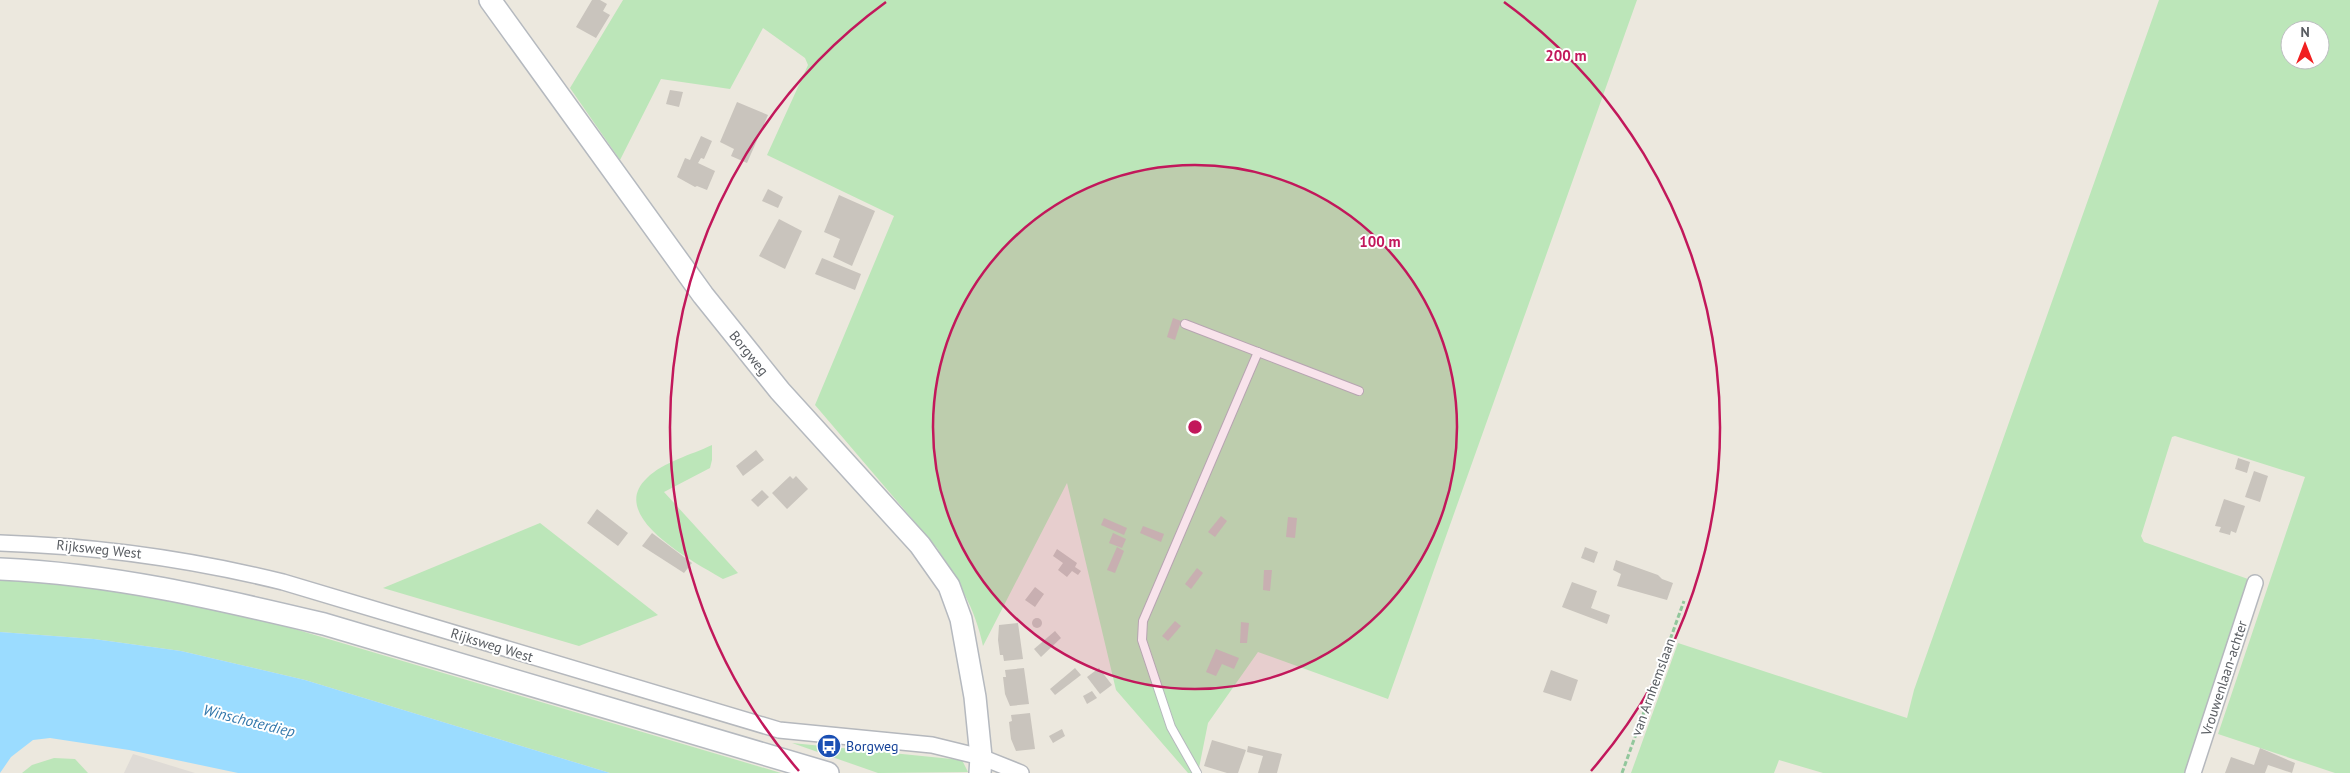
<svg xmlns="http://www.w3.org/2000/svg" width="2350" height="773" viewBox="0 0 2350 773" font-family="'PT Sans',sans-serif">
  <rect width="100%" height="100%" fill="#ece8de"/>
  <path fill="#dfdbd6" d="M133,754L195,773H124Z"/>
  <g fill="#bce6b9" fill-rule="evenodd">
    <path d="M623,0H1637L1388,699L1258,652L1208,723L1198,773H1188L1116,690L1067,483L983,646C976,610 957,578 937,548L815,405L894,216L767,155L808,65L805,58L763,28L730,89L661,79L620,160L570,88Z"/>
    <path d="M2159,0H2350V773H2335L2218,734L2305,477L2175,436L2172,437L2141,536L2144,542L2248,579L2186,773H1823L1779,760L1774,773H1631L1678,643L1907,718L1914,690ZM2290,30H2320V60H2290Z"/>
    <path d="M712,445V460L710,468L664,492L738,573L723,579C698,564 605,517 647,478C663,462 691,455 712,445Z"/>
    <path d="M540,523L658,615L579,646L383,588Z"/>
    <path d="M0,579L113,589L251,616L781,773H610L305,680L181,651L94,639L0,632Z"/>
    <path d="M792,743L962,760L968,772L878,773Z"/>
    <path d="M54,758L75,759L88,773H22L32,765Z"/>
  </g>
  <path fill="#9bdcff" d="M0,632L94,639L181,651L305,680L610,773H238L129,750L50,738L33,740L11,757L0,773Z"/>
  <g fill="#c9c4bd">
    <path d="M592,0H600L607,4L603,11L610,15L596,38L576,27Z"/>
    <path d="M670,90L683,92L679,107L666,104Z"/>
    <path d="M737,102L768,115L747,163L731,156L734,149L720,142Z"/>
    <path d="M701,136L712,141L704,159L701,158L698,163L715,171L707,190L697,186L695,187L677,177L685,158L690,160Z"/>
    <path d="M768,189L783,197L778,208L762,201Z"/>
    <path d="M839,195L875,211L852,266L833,257L840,239L824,232Z"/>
    <path d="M779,219L802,231L785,269L759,256Z"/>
    <path d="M822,258L861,274L855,290L815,274Z"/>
    <path d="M1173,318L1181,321L1175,340L1167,337Z"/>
    <path d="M756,450L764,460L743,476L736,466Z"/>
    <path d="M2238,458L2250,462L2247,473L2235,469Z"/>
    <path d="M2254,471L2268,476L2260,502L2245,497Z"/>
    <path d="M790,476L793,479L796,476L808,489L787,509L772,493Z"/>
    <path d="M762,490L769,497L758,507L751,500Z"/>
    <path d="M2224,499L2245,506L2236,533L2231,531L2230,535L2219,532L2221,527L2215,526Z"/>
    <path d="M597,509L628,533L618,546L587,523Z"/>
    <path d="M1221,516L1227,521L1215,537L1208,532Z"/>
    <path d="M1288,517L1297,518L1295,538L1286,537Z"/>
    <path d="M1104,518L1127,528L1124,535L1101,525Z"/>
    <path d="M1143,526L1164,534L1161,542L1140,533Z"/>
    <path d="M652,533L692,563L684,573L642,546Z"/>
    <path d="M1113,533L1126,539L1122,548L1109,543Z"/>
    <path d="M1117,547L1124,551L1115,573L1107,570Z"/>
    <path d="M1585,547L1598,552L1594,563L1581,558Z"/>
    <path d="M1057,549L1077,563L1075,567L1081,571L1078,575L1072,571L1067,577L1058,570L1063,563L1053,556Z"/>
    <path d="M1616,560L1658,575L1662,579L1673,583L1667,600L1617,586L1621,574L1613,570Z"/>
    <path d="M1197,568L1203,573L1191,589L1185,584Z"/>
    <path d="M1264,570H1272L1270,591L1263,590Z"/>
    <path d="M1572,582L1597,591L1591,608L1610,615L1607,624L1562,607Z"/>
    <path d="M1035,587L1044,594L1035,607L1025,600Z"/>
    <circle cx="1037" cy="623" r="5"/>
    <path d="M1175,621L1181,626L1168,641L1162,636Z"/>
    <path d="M1241,622L1249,623L1247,643H1240Z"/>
    <path d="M1018,623L1023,659L1004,661L1003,655H1000L998,640L999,625Z"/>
    <path d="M1055,631L1061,638L1041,657L1034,649Z"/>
    <path d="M1216,649L1239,658L1234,669L1222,664L1216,676L1206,672Z"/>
    <path d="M1024,668L1029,704L1010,706L1005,694L1003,677H1006L1005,670Z"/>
    <path d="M1075,668L1081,675L1055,695L1050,689Z"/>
    <path d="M1099,668L1112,685L1100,694L1087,677Z"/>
    <path d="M1551,670L1578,680L1571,701L1543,692Z"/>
    <path d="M1092,691L1097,698L1087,704L1083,696Z"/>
    <path d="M1030,713L1035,749L1016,751L1011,739L1009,722L1012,721L1011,715Z"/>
    <path d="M1062,729L1065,736L1053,743L1049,736Z"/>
    <path d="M1212,740L1246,750L1238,773H1227L1204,766Z"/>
    <path d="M1248,746L1282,754L1277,773H1258L1263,756L1247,752Z"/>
    <path d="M2260,748L2295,763L2292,773L2268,765L2265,773H2225L2231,757L2254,765Z"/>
  </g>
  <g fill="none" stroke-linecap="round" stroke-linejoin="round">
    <g stroke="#b5b8bd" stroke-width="10">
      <g id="lane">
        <path d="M1185,324L1359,391"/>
        <path d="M1197,773L1171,727L1142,640L1143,621L1258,352"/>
      </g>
    </g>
    <g stroke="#b5b8bd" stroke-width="18">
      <g id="street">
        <path d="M0,543C96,546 190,559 283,582L779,730L932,745L981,757L1021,773"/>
        <path d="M2193,773L2255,583"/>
      </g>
    </g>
    <g stroke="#b5b9bf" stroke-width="24">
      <g id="secondary">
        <path d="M490,0L703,295L780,391L920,545L949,586L961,619L975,697L981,757L980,773"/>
        <path d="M0,569C112,574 215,598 324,624L828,773"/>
      </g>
    </g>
    <path stroke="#92c79c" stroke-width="3" stroke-dasharray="5 2.5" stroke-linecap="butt" d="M1622,773L1684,601"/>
    <use href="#lane" stroke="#fff" stroke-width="8"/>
    <use href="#street" stroke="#fff" stroke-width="15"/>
    <use href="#secondary" stroke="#fff" stroke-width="21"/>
  </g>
  <circle cx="1195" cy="427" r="262" fill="#c2185b" fill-opacity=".12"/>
  <g fill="none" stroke="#c2185b" stroke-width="2.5">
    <circle cx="1195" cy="427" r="262"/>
    <path d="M799 771A525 525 0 0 1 886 2M1504 2A525 525 0 0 1 1591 771"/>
  </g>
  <defs>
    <g id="bus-disc" transform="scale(1.25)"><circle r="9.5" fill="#1a4fb4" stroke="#fff"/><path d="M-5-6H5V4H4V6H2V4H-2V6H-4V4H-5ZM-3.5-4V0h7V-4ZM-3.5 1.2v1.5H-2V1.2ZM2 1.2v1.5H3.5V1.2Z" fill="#fff"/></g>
  </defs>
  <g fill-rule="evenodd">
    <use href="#bus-disc" x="829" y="746"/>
  </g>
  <g text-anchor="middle" stroke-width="4" stroke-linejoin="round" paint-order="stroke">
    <g font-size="14" fill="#585c61" stroke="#fff">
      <text transform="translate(749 353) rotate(51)" y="5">Borgweg</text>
      <text transform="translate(99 549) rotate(6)" y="5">Rijksweg West</text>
      <text transform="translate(492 645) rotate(17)" y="5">Rijksweg West</text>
      <text transform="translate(2224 678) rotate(-72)" y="5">Vrouwenlaan-achter</text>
      <text transform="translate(1653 687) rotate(-70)" y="5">van Arnhemslaan</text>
    </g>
    <g font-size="14" fill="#164399" stroke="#fff" text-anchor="start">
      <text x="846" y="751">Borgweg</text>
    </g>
    <g font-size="15" font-style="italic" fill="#3378ac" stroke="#fff">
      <text transform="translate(249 721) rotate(14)" y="5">Winschoterdiep</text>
    </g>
  </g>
  <circle cx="1195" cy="427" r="8" fill="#c2185b" stroke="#fff" stroke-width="2.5"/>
  <g font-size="15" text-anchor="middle" font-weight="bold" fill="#c2185b" stroke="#fff" stroke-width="4" stroke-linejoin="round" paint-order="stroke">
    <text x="1566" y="61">200 m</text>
    <text x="1380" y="247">100 m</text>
  </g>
  <g transform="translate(2305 45)"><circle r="24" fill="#ffffff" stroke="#bcbec0"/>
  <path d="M0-4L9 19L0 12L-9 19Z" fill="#f11f20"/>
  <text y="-8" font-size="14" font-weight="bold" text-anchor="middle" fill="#585c61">N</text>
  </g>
</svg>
